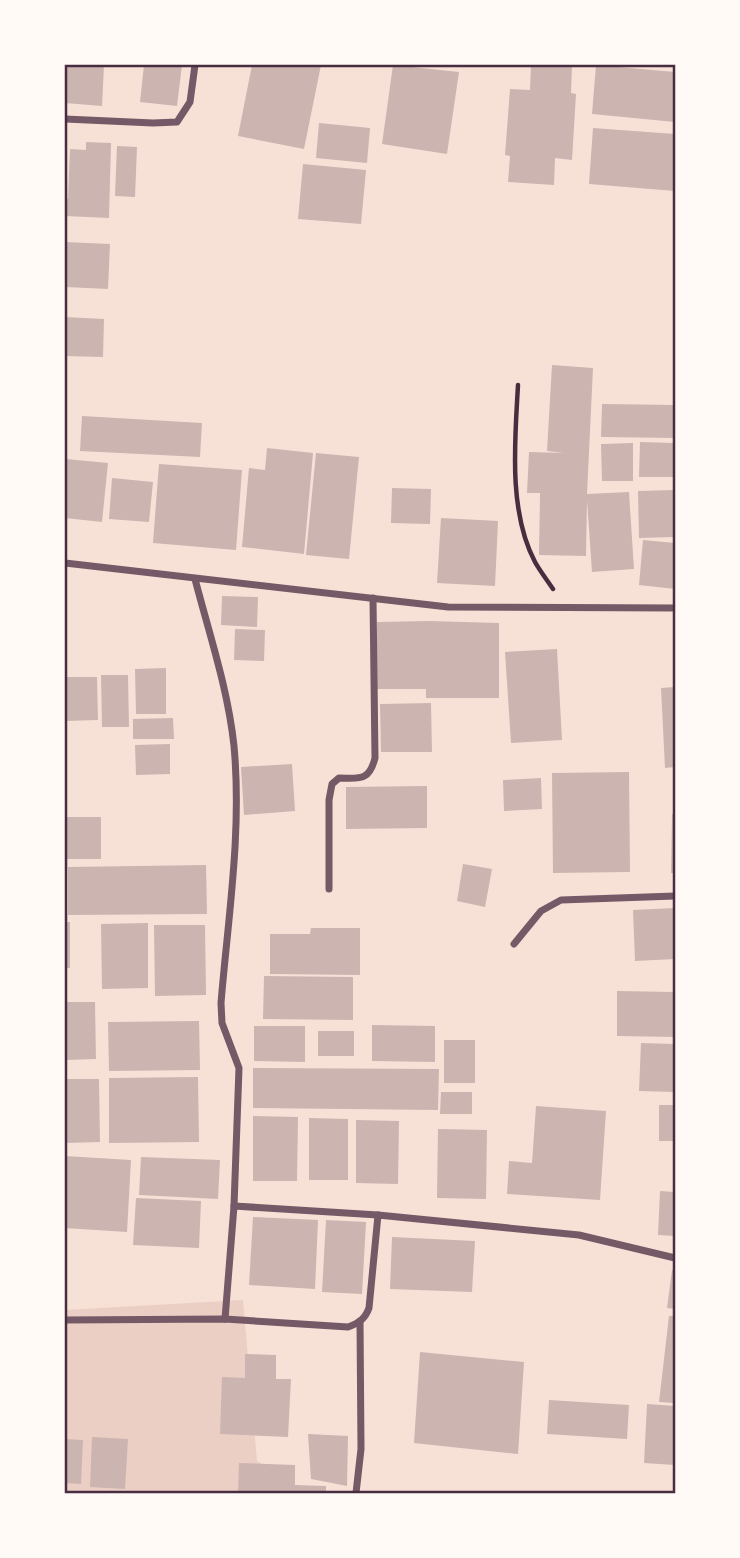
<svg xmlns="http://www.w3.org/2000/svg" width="740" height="1558" viewBox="0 0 740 1558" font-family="'Golos Text',sans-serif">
  <rect width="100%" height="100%" fill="#f7e1d7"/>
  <path fill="#ebcfc5" d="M243,1300L257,1461L290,1482L294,1493H65V1310Z"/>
  <g fill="#ccb4b1">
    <path d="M65,65H104L102,106L65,103Z"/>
    <path d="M144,65H182L177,106L140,102Z"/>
    <path d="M252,65H321L304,149L238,136Z"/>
    <path d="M393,65L459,72L447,154L382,144Z"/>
    <path d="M531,65H572L571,93L576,94L572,160L555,158L554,185L508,182L510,156L505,155L510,89L530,90Z"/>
    <path d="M596,65L675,72V122L592,114Z"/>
    <path d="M319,123L370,128L367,163L316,158Z"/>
    <path d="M593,128L675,134V191L589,184Z"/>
    <path d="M86,142L111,143L109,218L65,216V198L68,199L70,149L86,150Z"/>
    <path d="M117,146L137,147L135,197L115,196Z"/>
    <path d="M303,164L366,170L361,224L298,219Z"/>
    <path d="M65,242L110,244L108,289L65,287Z"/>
    <path d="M65,317L104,319L103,357L65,356Z"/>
    <path d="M552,365L593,368L587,494L629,492L634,569L592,572L587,500L586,556L539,555L540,493H527L529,452L564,453L547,451Z"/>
    <path d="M602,404L675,405V438L601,437Z"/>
    <path d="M82,416L202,423L200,457L80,451Z"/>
    <path d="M640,442L675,443V477H639Z"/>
    <path d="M633,443V481H602L601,444Z"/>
    <path d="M267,448L313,453L304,554L242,547L249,468L265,470Z"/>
    <path d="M316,453L359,457L349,559L306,555Z"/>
    <path d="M66,459L108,463L102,522L65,518Z"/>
    <path d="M159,464L242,470L236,550L153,543Z"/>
    <path d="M112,478L153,482L149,522L109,519Z"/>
    <path d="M392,488L431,489L430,524L391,523Z"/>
    <path d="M675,490V537L639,538L638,491Z"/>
    <path d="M441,518L498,521L495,586L437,583Z"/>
    <path d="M643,540L675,543V589L639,585Z"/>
    <path d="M222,596L258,597L257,627L221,625Z"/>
    <path d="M429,621L499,623V698H426V689H377V622Z"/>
    <path d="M235,629L265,630L264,661L234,660Z"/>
    <path d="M557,649L562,740L511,743L505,652Z"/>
    <path d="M166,668V714H136L135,669Z"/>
    <path d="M101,675H128L129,727H102Z"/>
    <path d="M65,677H97L98,720L65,721Z"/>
    <path d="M675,687V767L665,768L661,688Z"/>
    <path d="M431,703L432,752H381L380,704Z"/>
    <path d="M173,718L174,739H133V719Z"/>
    <path d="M170,744V774L136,775L135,745Z"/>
    <path d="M292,764L295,811L244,815L241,767Z"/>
    <path d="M629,772L630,872L553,873L552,773Z"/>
    <path d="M541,778L542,809L504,811L503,780Z"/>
    <path d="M427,786V828L346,829V787Z"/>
    <path d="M672,814H675V873H671Z"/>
    <rect x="65" y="817" width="36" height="42"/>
    <path d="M463,864L492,869L485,907L457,901Z"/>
    <path d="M206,865L207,914L68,915V867Z"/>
    <path d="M675,908V959L635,961L633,910Z"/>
    <rect x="65" y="922" width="5" height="46"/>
    <path d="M148,923V988L102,989L101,924Z"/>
    <path d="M154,925H205L206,995L155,996Z"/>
    <path d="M311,928H360V975L270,974V934H310Z"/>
    <path d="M264,976L353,977V1020L263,1019Z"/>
    <path d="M617,991L675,992V1037L617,1036Z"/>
    <path d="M65,1002H95L96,1059L65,1060Z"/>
    <path d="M199,1021L200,1070L109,1071L108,1022Z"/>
    <path d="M372,1025L435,1026V1062L372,1061Z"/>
    <path d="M254,1026H305V1062L254,1061Z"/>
    <rect x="318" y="1031" width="36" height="25"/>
    <rect x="444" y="1040" width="31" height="43"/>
    <path d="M641,1043L675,1044V1092L639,1091Z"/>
    <path d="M253,1068L439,1069L438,1110L253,1108Z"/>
    <path d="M198,1077L199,1142L109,1143V1078Z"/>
    <path d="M65,1079H99L100,1142L65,1143Z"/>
    <path d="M441,1092H472V1114H440Z"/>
    <rect x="659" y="1105" width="16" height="36"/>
    <path d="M536,1106L606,1111L600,1200L507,1194L509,1161L532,1163Z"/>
    <path d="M253,1116L298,1117L297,1181H253Z"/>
    <path d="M309,1118L348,1119V1180H309Z"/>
    <path d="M356,1120L399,1121L398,1184L356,1183Z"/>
    <path d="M438,1129L487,1130L486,1199L437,1198Z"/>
    <path d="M65,1156L131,1160L127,1232L65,1228Z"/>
    <path d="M141,1157L220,1160L218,1199L139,1195Z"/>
    <path d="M660,1191L675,1192V1236L658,1235Z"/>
    <path d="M136,1198L201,1201L199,1248L133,1245Z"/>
    <path d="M253,1217L318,1220L315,1289L249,1285Z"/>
    <path d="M326,1220L366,1222L362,1294L322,1292Z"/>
    <path d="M392,1237L475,1241L472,1292L390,1289Z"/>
    <path d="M672,1270H675V1309L667,1308Z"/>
    <path d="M669,1316H675V1403L659,1402Z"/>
    <path d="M420,1352L524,1362L518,1454L414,1443Z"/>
    <path d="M245,1354L276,1355V1379H291L288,1437L220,1434L222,1377L245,1378Z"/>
    <path d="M549,1400L629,1405L627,1439L547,1434Z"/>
    <path d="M647,1404L675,1406V1465L644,1463Z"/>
    <path d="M308,1434L348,1436L347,1486L311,1479Z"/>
    <path d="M92,1437L128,1439L125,1489L90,1487Z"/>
    <path d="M65,1439L83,1440L81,1484L65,1483Z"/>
    <path d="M239,1463L295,1465V1485L326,1486V1493H238Z"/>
  </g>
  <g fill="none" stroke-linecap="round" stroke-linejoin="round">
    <path stroke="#4a2c40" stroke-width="4.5" d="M518,385C515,440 508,511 535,562C540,571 547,580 553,589"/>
    <g stroke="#755966" stroke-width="7">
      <path d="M65,119L153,123L177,122L190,102L195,65"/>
      <path d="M65,563L448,607L675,608"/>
      <path d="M195,579C209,633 228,689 234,746C242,832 228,918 221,1003L222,1023L239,1068L234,1206L378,1215"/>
      <path d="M329,889V800L332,784L339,778C359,778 369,782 375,758L373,598"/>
      <path d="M514,944L541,911L561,900L675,896"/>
      <path d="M225,1319L234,1206"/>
      <path d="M65,1320L225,1319L348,1327C359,1323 365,1319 369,1308L378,1215L579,1235L675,1258"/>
      <path d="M356,1493L361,1449L360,1321"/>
    </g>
  </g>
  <rect width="740" height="1558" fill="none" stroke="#fffaf5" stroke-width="133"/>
  <rect x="66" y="66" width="608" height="1426" fill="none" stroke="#4a2c40" stroke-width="2.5"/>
</svg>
